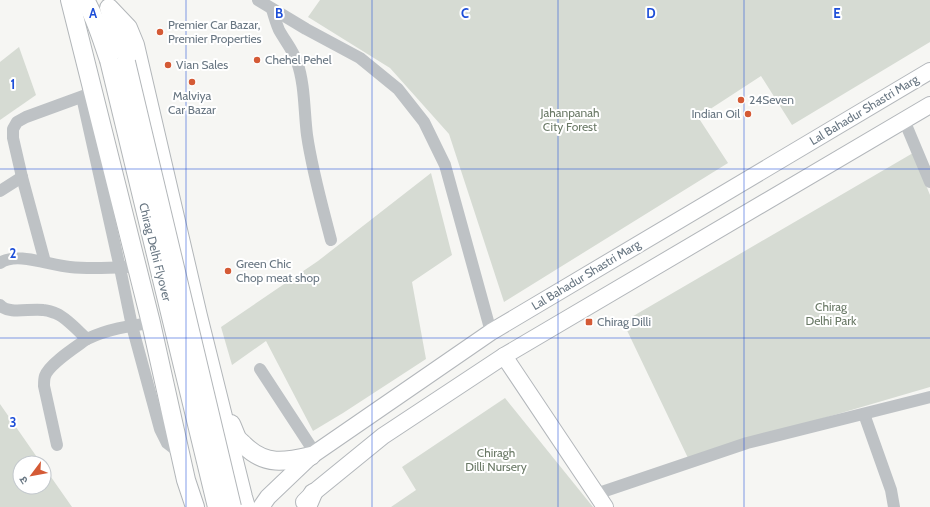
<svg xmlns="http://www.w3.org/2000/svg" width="930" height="507" viewBox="0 0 930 507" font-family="Cabin,'Noto Sans Devanagari',sans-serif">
  <rect width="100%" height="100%" fill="#f6f6f3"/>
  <g fill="#d6dbd3">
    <path d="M320,0H930V42L792,125L761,76L698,117L728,163L504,302L449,134L390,68L308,17Z"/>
    <path d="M19,47L36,95L0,120V62Z"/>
    <path d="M913,153L930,195V387L824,418L688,458L623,322Z"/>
    <path d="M431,173L452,255L412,282L426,359L343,413L313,431L266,341L232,365L221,327L318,261Z"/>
    <path d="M505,398L593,507H391L416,490L402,467Z"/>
    <path d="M0,404L41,463H20V487H44V467L72,507H0Z"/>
  </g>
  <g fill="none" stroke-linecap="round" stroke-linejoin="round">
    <g stroke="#b3b7bb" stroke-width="18">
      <g id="secondary">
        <path d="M504,356L605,507"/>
        <path d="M304,502L313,493L383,436L504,356L930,105"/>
        <path d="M261,507L268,497L311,456L491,332L930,71"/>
      </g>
    </g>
    <g stroke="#b2b6b9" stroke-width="20">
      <g id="primary">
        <path d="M70,0L151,323L186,480L195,507"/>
        <path d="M85,0C96,18 102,40 109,60"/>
        <path d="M109,8L128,28L135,45L198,316L243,497L246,507"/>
        <path d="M110,12L126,62"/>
        <path d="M231,424C233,428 235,434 237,438C239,441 242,443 244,445C265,466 285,462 311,456"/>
        <path d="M307,507L313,493"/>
      </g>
    </g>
    <g stroke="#bec2c5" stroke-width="12">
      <path d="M258,0L306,29L360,58L398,89L424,122L445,165L491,332"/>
      <path d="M272,9C274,16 276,23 279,30C285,41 293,50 297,62C305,84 304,112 307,135C312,170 322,205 331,240"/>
      <path d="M82,97L120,268L132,326L160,429L167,443L180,453"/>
      <path d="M904,120L930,182"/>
      <path d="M0,191L22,177"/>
      <path d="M45,262L22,177L13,138V129L17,122L26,117L89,94"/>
      <path d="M0,263C17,251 51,266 70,267C89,269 108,268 127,267"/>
      <path d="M0,305C9,315 30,308 43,310C47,310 52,312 55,313C65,316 79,332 87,339C108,329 128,326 151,323"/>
      <path d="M260,369L315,453"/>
      <path d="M864,414L891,490L894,507"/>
      <path d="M57,445L44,386C44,382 44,379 45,376C49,364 76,347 87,339"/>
      <path d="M596,494L747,443L930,397"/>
    </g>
    <use href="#secondary" stroke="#fff" stroke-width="16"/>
    <use href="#primary" stroke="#fff" stroke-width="18"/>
    <g stroke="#b2b6b9" stroke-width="20" stroke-linecap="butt">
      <g id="primary-bridge">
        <path d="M109,60L217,507"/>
        <path d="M126,62L232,507"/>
      </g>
    </g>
    <use href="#primary-bridge" stroke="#fff" stroke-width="18"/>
  </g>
  <path fill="none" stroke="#1d4ed8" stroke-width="1" stroke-opacity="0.55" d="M186,0V507M372,0V507M558,0V507M744,0V507M0,169H930M0,338H930"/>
  <g fill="#d45a35" stroke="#fff" stroke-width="1.5">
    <circle cx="160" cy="32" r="4"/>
    <circle cx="257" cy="60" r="4"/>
    <circle cx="168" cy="65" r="4"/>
    <circle cx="192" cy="82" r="4"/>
    <circle cx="741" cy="100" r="4"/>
    <circle cx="748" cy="114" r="4"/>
    <circle cx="228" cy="271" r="4"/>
    <rect x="585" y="318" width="8" height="8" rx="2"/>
  </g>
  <g text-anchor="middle" stroke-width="4" stroke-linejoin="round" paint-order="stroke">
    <g font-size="12" fill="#687682" stroke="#fff" text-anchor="start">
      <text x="168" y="29">Premier Car Bazar,<tspan x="168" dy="14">Premier Properties</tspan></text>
      <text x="265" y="64">Chehel Pehel</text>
      <text x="176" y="69">Vian Sales</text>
      <text x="192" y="100" text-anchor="middle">Malviya<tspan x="192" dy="14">Car Bazar</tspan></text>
      <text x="749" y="104">24Seven</text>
      <text x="740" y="118" text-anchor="end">Indian Oil</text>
      <text x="236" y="268">Green Chic<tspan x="236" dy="14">Chop meat shop</tspan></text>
      <text x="597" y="326">Chirag Dilli</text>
    </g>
    <g font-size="12" fill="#687682" stroke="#fff">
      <text transform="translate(864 110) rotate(-31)" y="4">Lal Bahadur Shastri Marg</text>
      <text transform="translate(155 252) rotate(76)" y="4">Chirag Delhi Flyover</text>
      <text transform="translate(586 275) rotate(-31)" y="4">Lal Bahadur Shastri Marg</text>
    </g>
    <g font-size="12" fill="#6a7966" stroke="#fff">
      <text x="570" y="117">Jahanpanah<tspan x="570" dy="14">City Forest</tspan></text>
      <text x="831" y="311">Chirag<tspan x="831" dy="14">Delhi Park</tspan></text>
      <text x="496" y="457">Chiragh<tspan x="496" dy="14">Dilli Nursery</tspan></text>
    </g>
  </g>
  <g font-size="13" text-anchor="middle" font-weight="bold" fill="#1d4ed8" stroke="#fff" stroke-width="4" stroke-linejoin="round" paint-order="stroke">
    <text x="93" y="18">A</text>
    <text x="279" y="18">B</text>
    <text x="465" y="18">C</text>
    <text x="651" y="18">D</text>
    <text x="837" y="18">E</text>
    <text x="13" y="89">1</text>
    <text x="13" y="258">2</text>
    <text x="13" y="427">3</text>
  </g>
  <g transform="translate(32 475) rotate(238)"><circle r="19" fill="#ffffff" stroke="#c3c8cd"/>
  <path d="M0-3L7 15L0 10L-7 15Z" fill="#d45a35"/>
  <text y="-6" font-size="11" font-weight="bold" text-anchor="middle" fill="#687682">उ</text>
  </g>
</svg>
